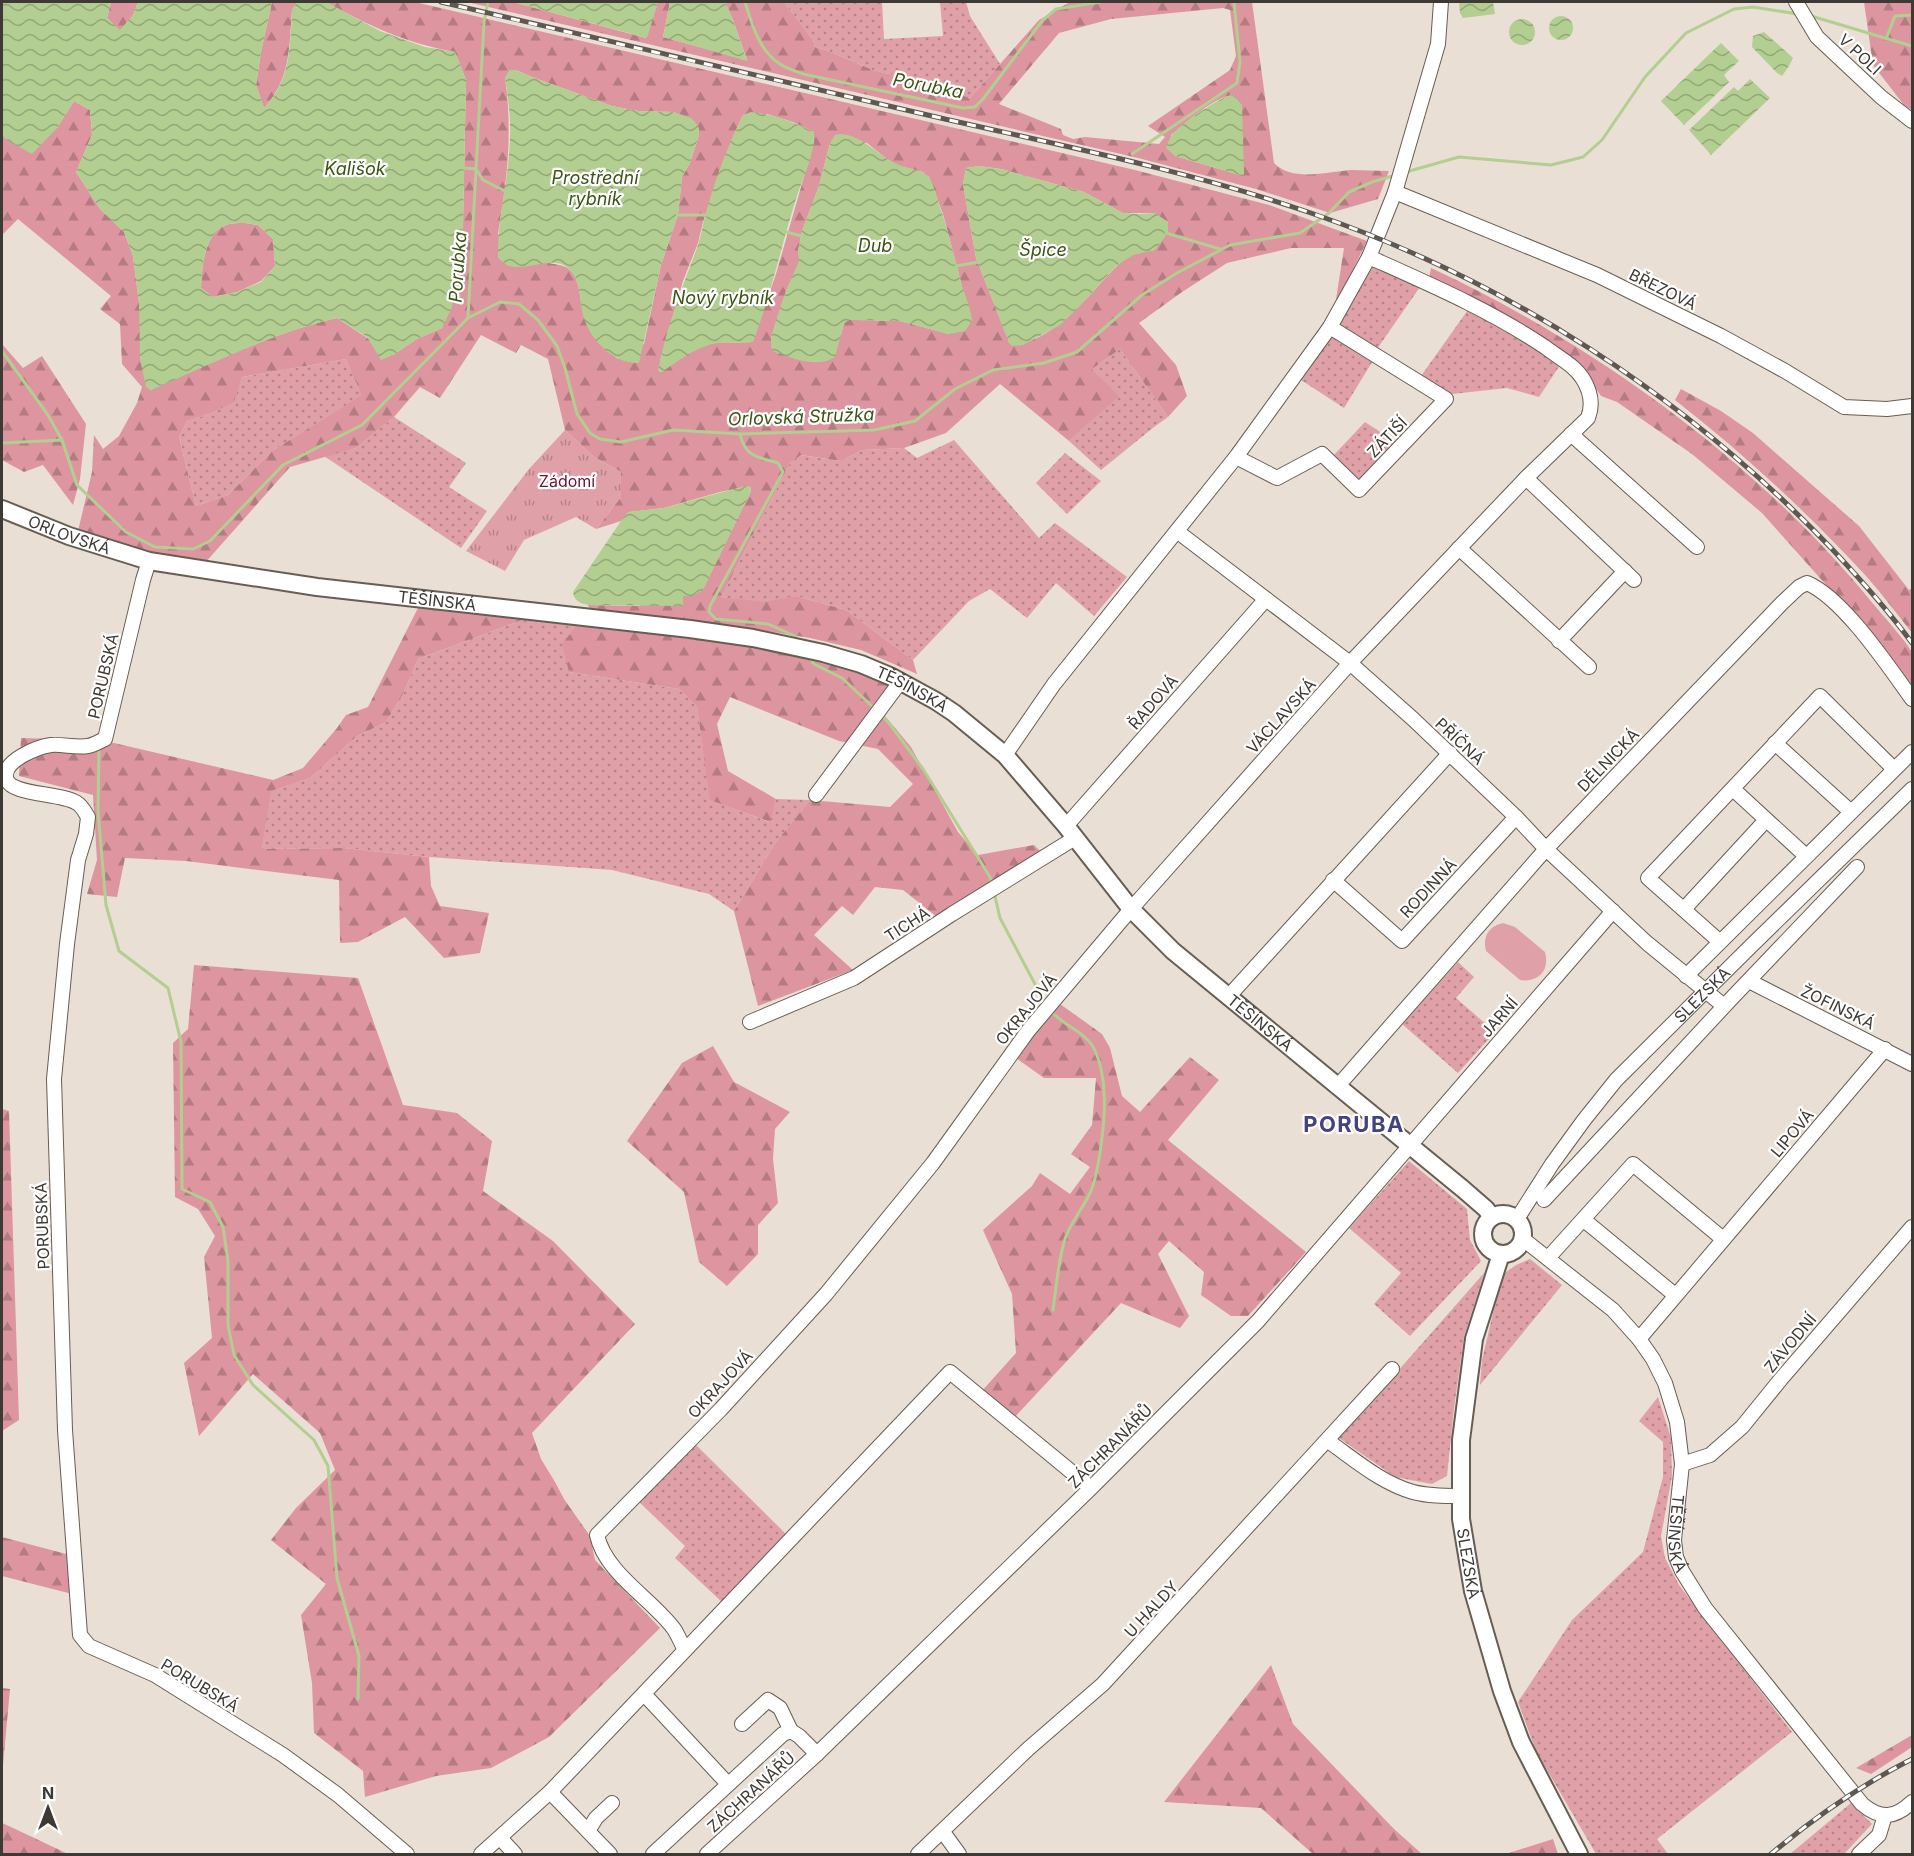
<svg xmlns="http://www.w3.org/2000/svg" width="1914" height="1856" viewBox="0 0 1914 1856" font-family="Inter,sans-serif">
  <defs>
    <pattern id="grass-dots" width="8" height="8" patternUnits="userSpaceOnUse" patternTransform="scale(1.5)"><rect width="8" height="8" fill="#e0a0a8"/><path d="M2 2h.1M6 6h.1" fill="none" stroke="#b7838a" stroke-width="1.8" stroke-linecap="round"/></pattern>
    <pattern id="forest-firs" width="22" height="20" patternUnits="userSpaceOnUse" patternTransform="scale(1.5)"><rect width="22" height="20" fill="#dd959f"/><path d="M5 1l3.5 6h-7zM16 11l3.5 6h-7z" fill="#b47b82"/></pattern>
    <pattern id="park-tufts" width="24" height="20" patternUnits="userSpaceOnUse" patternTransform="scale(1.5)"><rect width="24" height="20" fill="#e0a0a8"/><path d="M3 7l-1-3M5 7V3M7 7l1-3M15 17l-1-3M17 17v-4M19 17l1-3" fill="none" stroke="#b7838a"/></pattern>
    <pattern id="water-waves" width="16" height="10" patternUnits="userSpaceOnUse" patternTransform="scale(1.5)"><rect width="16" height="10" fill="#b2ce91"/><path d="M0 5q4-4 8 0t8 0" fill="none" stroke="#92a877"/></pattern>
  </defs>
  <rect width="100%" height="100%" fill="#eadfd4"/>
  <g fill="url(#grass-dots)">
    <path d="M784,2H882L884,39L943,36L940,2H966L970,16L1000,64L970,98L934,86L873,70L826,50L815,47L813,40Z"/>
    <path d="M1371,265L1422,284L1377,349L1340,325Z"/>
    <path d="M1470,307L1564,359L1539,397L1507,388L1452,394L1421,376Z"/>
    <path d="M1331,337L1374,359L1344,408L1301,380Z"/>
    <path d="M1120,349L1168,417L1154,427L1101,470L1069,441L1118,396L1092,369Z"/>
    <path d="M346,359L363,395L272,451L228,495L196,506L179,437L187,421L212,413L233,402L242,377Z"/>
    <path d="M394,417L466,463L449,487L487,511L461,548L324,456L356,448Z"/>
    <path d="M1365,422L1397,443L1360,479L1332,457Z"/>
    <path d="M954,440L1039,538L1055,523L1127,577L1094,616L1056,583L1027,618L990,589L969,601L913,660L846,610L796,596L764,603L721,597L790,463L800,455L841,461L862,450L904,448L917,458Z"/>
    <path d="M1065,453L1101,481L1067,514L1036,483Z"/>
    <path d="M525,619L578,624L569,672L679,689L697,707L711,800L769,822L776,799L810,800L776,842L734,911L709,894L612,870L429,857L343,848L262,849L270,791L310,778L356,737L386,722L403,694L418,659Z"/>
    <path d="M1458,962L1474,977L1456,998L1495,1032L1458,1073L1402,1024Z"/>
    <path d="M1409,1161L1467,1209L1470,1240L1481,1261L1410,1336L1374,1304L1401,1273L1349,1228Z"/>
    <path d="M1530,1259L1562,1285L1480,1385L1482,1360L1502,1275L1516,1265Z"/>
    <path d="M1484,1273L1464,1337L1454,1408L1447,1476L1432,1484L1395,1477L1339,1438Z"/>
    <path d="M1658,1397L1671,1438L1672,1476L1661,1536L1665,1558L1679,1585L1792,1732L1657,1839L1668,1854H1596L1536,1751L1518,1702L1572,1620L1643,1552L1663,1477V1442L1639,1421Z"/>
    <path d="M694,1443L786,1534L723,1603L675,1558L685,1546L635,1498Z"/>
    <path d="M1851,1803L1872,1824L1844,1854H1790Z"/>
  </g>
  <g fill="url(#forest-firs)" fill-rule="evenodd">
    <path d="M111,2H138L133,15L120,31L107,18Z"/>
    <path d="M272,2H297L292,10C289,47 291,79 264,108L256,85L261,52Z"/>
    <path d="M326,2H415L1135,170L1269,205L1367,241L1335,306L1344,248H1291L1227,263L1182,292L1139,323L1176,365L1187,396L1168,417L1120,349L1092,369L1119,396L1069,441L1000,384L946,433L904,448L862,450L841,461L801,455L790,463L721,597L764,602L796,596L846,610L913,660L917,674L861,650L810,638L742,627L590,610L588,605L637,606L683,596L703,589L751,491L750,486L720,492L664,508L629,512L621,521L596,529L621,497V472L594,457L565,430L548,359L521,345L516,353L481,335L440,398L420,387L394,417L356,448L290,467L204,564L131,549L78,531L92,472L94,435L103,449L119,436L137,403L142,387L122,364L120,324L100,309L111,296L18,219L2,235V134L7,140L57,128L74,101L90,110L92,135L76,172L100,209L124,232L133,256L150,390C212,363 272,333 337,318L393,355L417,339L442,328L463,226L466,80L455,52C405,43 370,26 326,2ZM510,70H516L532,77L612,106L638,111L674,112L699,135L690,163L682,177L678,215L661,265L644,344L618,359C602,346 587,333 583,311C580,300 580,286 574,275C567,263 557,266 546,262C529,256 513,243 498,234C507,179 513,134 505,78ZM767,114L793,122L814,132V142L776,274L753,341C738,345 721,340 706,345C690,351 675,363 661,372L659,371L661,357L683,281L698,243L703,222L735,132L743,115ZM830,143H867L887,159L899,166L923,172L929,177L943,214L962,286L949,334L900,321L858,320H849L844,323L841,335L771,338L786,291L800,261L798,251L802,231L819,186ZM979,166L1001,169L1084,192L1123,213H1155V250C1148,251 1139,252 1132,255C1118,262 1109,275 1098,286C1077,310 1045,343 1012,345L1009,342L976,258L963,184L966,168ZM346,359L362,395L272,451L228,495L196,506L179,437L187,421L212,413L234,402L242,377Z"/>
    <path d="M467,2H513L646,38L658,2H670L663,37L747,60L733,20L725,2H784L813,40L815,47L826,50L873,70L934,86L970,98L1039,20L1070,2H1252L1274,163C1292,182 1327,172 1351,170C1363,170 1376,171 1389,171L1378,199L1330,213L1256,189L1138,158ZM1223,8L1230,10L1236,56L1230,70L1148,126L1165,137L1159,144L1085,137L1073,139L1063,135L1061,129L999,104L1059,33L1111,19ZM1234,95L1244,174L1240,175L1175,156L1171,135C1186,123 1214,96 1234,95Z"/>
    <path d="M1864,2H1912V110L1904,105L1873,65Z"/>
    <path d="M245,223L258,225L273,239L275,266L261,281L237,292L213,297L201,288C202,268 204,233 226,225C232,223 240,223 245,223Z"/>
    <path d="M1431,268C1593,343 1756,461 1870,600C1878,610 1909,644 1912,653C1914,661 1912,680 1912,690L1877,642L1762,513L1692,454L1617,402L1601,396L1578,362L1506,317L1429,278Z"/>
    <path d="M2,344L23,368L42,356L86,424L80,479L73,505L43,465L24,472L2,460Z"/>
    <path d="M1681,389L1721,411L1753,433L1859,526L1909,590L1912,588V633C1897,614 1882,594 1866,576C1807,512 1744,454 1675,400Z"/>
    <path d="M419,606L525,619L418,659L403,694L386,722L356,737L310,778L271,791L262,849L343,848L429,857L431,886L440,906L489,913L480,953L444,958L405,917L358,942L340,943L339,880L186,861L125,858L117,897L87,894L97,860L93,795L19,776L21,738L95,740L114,743L273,780L303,768L337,728L346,715L368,707Z"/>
    <path d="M578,624L752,645L829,660L888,680L885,716L911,747L958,832L978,855L1034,845L1041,852L937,917L903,890L875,887L853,915L842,906L814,935L853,970L758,1006L734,911L776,842L810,800L890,807L913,784L878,749L839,741L730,697L717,724L728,771L776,799L770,822L710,800L697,707L679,689L569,672L562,644Z"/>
    <path d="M194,965L358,978L403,1105L457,1113L492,1141L483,1191L553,1241L635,1324L532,1433L541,1459L555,1482L564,1499L590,1536L595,1560L660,1628L549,1737L491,1768L436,1776L365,1797L363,1771L314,1733L312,1683L301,1615L326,1584L271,1540L296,1508L335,1470L320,1433L253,1374L199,1436L184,1363L212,1338L204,1257L215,1236L198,1209L175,1197L173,1043L188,1029Z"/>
    <path d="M1060,1004L1102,1034L1110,1048L1122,1096L1140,1112L1190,1057L1219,1080L1168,1140L1306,1252L1248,1316H1231L1201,1295L1204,1272L1169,1241L1158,1254L1189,1316L1180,1328L1121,1303L1014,1418L981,1392L1016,1353L1012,1294L983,1230L1032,1186L1040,1173L1070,1194L1090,1167L1071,1154L1092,1125L1096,1078H1044L1016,1058Z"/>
    <path d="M713,1046L734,1082L790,1112L775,1129L773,1159L778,1203L758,1225V1254L727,1286L699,1262L684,1192L627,1141L682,1063Z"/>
    <path d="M2,1109L9,1111L19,1420L2,1431Z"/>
    <path d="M2,1537L70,1555L72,1594L2,1576Z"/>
    <path d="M1271,1665L1293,1724L1394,1829L1422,1854H1313L1261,1808L1164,1802Z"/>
    <path d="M2,1688L10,1689L2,1776Z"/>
    <path d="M1912,1735V1747L1871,1774L1856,1768Z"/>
    <path d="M2,1823L11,1827L68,1854H2Z"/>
    <path d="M1553,1839L1558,1854H1505L1509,1853Z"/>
  </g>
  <path fill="url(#park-tufts)" d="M565,430L594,457L621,472V497L596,529L576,517L524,540L505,571L466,551L529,469Z"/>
  <path fill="#e0a0a8" d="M1503,923L1515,927L1545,952C1550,970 1539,983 1520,980L1486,951C1482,937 1489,926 1503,923Z"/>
  <g fill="url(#water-waves)" fill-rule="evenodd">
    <path d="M2,2H111L107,18L120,30L133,15L138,2H272L261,52L256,85L264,108C291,81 290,45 292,10L297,2H326L380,31L425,47L455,52L466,80L463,226L452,307L442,328L417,339L393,355L381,360L367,337L337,318C272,333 212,364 151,390L146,387L140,359L139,304L133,256L124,232L100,209L76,172L92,135L90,110L74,101L57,128L32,154L7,140L2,134ZM245,223L258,225L273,239L275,266L261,282L237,292L213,297L201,288C202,268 204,233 226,225C232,223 240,223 245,223Z"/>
    <path d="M513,2H658L647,38Z"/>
    <path d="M670,2H725L733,20L747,61L663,37Z"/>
    <path d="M1459,2H1493L1495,14L1463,18L1460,13Z"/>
    <circle cx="1561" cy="28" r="12"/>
    <circle cx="1522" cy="32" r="13"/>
    <path d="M1764,32L1793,58L1789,66L1782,76L1777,73L1752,47L1753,36Z"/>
    <path d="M1721,43L1739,61L1724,75L1729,82L1684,125L1661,101Z"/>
    <path d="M510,70H516L532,77L612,106L638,111L674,112L691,118L695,122L699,128V135L690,163L682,177L678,215L661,265L639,363C612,364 587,337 582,311C580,300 580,285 574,275C559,250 530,272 509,266C506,265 501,260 498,258C497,218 509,179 510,138C511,118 508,98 505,78Z"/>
    <path d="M1750,79L1770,98L1711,155L1689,130L1734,87L1738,91Z"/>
    <path d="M1233,95L1242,105L1244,174L1240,175L1175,156L1166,148C1168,144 1169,138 1172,135C1181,124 1220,96 1233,95Z"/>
    <path d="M751,112C774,114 793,122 814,132C815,155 803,177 796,199C781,246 771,295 753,342C738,345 721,340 706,346C690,351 676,363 661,372L658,371C666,327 683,286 698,245C702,233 703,221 707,209C716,177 728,145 743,115Z"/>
    <path d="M841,134C864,136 877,155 897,164C907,169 925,169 930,179C934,185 936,194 938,201C948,228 954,257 962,286C966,298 971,309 972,321L965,331L949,334L900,321L849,320L844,323L835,357C816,369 794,358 774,352L771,347V338L776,320L786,291L799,261L798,251L802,231L819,186L830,143L835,135Z"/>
    <path d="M979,166L1001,169L1084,192L1123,213L1139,214L1155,213L1168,222V233L1155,250L1133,255L1116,266L1079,307L1060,325L1023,345L1012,346L1009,343L976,258L963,184L966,168Z"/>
    <path d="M745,486H750L751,491L703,590L693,596H683V606L588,605C580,603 574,601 573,592L621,521L628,512L664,508Z"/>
  </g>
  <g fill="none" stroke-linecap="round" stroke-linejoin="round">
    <g stroke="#b2ce91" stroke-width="3">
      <path d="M745,2C752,24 759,51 780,64C787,69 796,71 803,74L963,108L975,107L983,99L1042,21L1056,9L1101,2"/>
      <path d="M1811,16L1912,46"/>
      <path d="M1886,39L1895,16L1912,15"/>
      <path d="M1132,154L1237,83L1240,62L1234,2"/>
      <path d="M463,168L476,169L483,180L507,192"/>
      <path d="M1406,172L1459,157L1551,165L1583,157L1602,140L1645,77L1686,33L1734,9L1753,7L1798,14"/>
      <path d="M677,215H709"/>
      <path d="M786,232L802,236"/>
      <path d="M1166,233L1220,249"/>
      <path d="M956,266L979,262"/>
      <path d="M468,317L484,22L488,2"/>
      <path d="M2,351L48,415L62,440L77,485L126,532L155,547L193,549L210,541L283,465L362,425L468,318L500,302L519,304L538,320L557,346L565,368L577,414L590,433L600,439L621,442L673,430L740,434L874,430L915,421L955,389L993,370L1044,363L1077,352L1142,295L1177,273L1230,245L1300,233L1329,213L1349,192L1372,182L1396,175"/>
      <path d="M740,434C745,457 758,457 778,463L783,472L710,606L709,612L716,619L768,624L795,636L798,640"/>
      <path d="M2,443L62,440"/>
      <path d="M808,656L814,664L842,678L875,709"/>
      <path d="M882,716L889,723L923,769L990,877L992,886"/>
      <path d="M99,746L98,811L106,905L119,951L168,988L181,1042L182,1189L210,1202L223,1227L228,1261V1325L234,1355L253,1385L314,1440L328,1466L337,1578L359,1656L358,1699"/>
      <path d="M994,892L1000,918L1046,1005"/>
      <path d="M1050,1010C1062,1025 1081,1029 1092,1045C1100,1058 1104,1079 1104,1094C1106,1116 1099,1174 1090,1193C1082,1210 1069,1224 1064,1242C1058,1264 1056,1288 1053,1310"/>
    </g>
    <g stroke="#665d53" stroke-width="16">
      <g id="minor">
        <path d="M1796,2L1817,37L1881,97L1912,121"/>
        <path d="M1395,192L1597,275L1721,336L1785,371L1844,407L1887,409L1912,406"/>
        <path d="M1571,434L1697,547"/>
        <path d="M1236,457L1277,478L1322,454L1359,490L1446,399L1330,327"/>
        <path d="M1526,478L1634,580"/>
        <path d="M1178,532L1350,663L1413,719L1516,817L1546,849L1647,943L1724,1006"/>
        <path d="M1459,548L1589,667"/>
        <path d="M149,561L143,580L105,739C100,741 94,745 88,746C76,748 63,744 51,745C38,747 3,760 6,778C10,796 60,792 77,803C82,806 85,812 88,817L86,834L78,860L67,944L54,1079L65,1430L80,1635L89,1646L155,1675L283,1755L338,1795L407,1854"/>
        <path d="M1559,641L1625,571"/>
        <path d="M1775,743L1851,812"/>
        <path d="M1005,755L1054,684L1236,457L1330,327L1369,257L1395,192L1438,44L1441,2"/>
        <path d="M1733,789L1806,856"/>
        <path d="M816,795L901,681"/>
        <path d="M1066,826L1266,599"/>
        <path d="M1333,880L1402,941L1516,817"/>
        <path d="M1684,909L1766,820"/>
        <path d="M1719,941L1648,878L1820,696L1894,769"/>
        <path d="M1686,976L1912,752"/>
        <path d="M1749,981L1912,1064"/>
        <path d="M1228,997L1450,753"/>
        <path d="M750,1022L854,978L952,914L1075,838"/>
        <path d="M1337,1087L1546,849L1782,603L1799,587L1807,583C1843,598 1889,667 1912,699"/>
        <path d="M1544,1200L1730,1000L1857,867"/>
        <path id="s1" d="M1517,1219L1552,1164L1584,1120L1616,1080L1750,947L1912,789"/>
        <path d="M1584,1220L1675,1295"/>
        <path id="s2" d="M1523,1239L1613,1310L1639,1339L1653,1359L1665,1383L1677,1422L1682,1464L1674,1540L1676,1557L1682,1571L1705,1608L1862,1804C1881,1820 1895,1818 1912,1802"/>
        <path d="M1548,1258L1633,1164L1723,1239"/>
        <path d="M1639,1339L1885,1049"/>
        <path d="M1328,1441C1354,1459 1381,1483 1413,1492C1428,1496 1444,1496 1460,1496"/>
        <path d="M1682,1464L1710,1455L1742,1427L1781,1379L1912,1227"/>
        <path d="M685,1650C681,1643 678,1635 674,1629C652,1599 605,1573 597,1535L721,1409L826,1294L933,1163L1028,1031L1131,909L1350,663L1526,478L1588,418C1593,405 1591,392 1583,379C1574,365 1558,357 1545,347C1490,310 1429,284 1369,257"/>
        <path d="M644,1694L728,1784"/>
        <path d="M742,1724L768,1700L780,1708L791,1731"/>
        <path d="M550,1792L610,1854"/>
        <path d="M588,1831L596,1818L612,1803"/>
        <path d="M943,1832L959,1854"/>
        <path d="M500,1838L515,1854"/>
        <path d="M481,1854L550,1792L950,1372L1085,1483"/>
        <path d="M653,1854L783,1734L791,1731L799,1736L817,1754"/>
        <path d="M707,1854L817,1754L1092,1487L1258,1321L1613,911"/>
        <path d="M918,1854L1028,1749L1103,1684L1392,1369"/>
        <path d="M1859,1854L1879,1835L1885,1815"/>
      </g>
    </g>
    <g stroke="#665d53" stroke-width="20">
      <g id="major">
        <path id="s3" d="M2,509L69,536L149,561L317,587L690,629L753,638L823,653L861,664L892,677L936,701L954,713L1005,755L1066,826L1131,909L1173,951L1463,1189L1486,1209L1492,1217"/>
        <circle cx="1503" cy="1234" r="20"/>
        <path id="s4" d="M1501,1254L1474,1339L1461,1440V1519L1473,1591L1502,1691L1521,1742L1579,1854"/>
      </g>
    </g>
    <use href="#minor" stroke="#fff" stroke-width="14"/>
    <use href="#major" stroke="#fff" stroke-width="16"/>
    <g stroke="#5d5852" stroke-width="5">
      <g id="rail">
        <path d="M441,2C604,41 768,78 932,116C1058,145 1186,170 1308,212C1507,280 1687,397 1832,549C1860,579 1888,610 1912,643"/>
        <path d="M1771,1854C1815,1817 1861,1785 1912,1759"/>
      </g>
    </g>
    <use href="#rail" stroke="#fff" stroke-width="3" stroke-dasharray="9" stroke-linecap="butt"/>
  </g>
  <g text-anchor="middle" stroke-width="4.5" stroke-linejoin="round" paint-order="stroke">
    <g font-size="16" fill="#3d3934" stroke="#fff">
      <text transform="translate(1860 54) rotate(43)" y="6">V POLI</text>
      <text transform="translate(1663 289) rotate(26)" y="6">BŘEZOVÁ</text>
      <text transform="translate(1387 437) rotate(-46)" y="6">ZÁTIŠÍ</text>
      <text dy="6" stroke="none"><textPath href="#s3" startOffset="72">ORLOVSKÁ</textPath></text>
      <text dy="6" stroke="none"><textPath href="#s3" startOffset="447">TĚŠÍNSKÁ</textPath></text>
      <text transform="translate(103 676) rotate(-77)" y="6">PORUBSKÁ</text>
      <text dy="6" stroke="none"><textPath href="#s3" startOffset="933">TĚŠÍNSKÁ</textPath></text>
      <text transform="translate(1153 702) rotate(-49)" y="6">ŘADOVÁ</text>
      <text transform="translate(1281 716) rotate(-48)" y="6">VÁCLAVSKÁ</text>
      <text transform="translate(1460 741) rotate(43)" y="6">PŘÍČNÁ</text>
      <text transform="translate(1608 760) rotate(-46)" y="6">DĚLNICKÁ</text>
      <text transform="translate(1428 888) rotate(-47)" y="6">RODINNÁ</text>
      <text transform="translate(907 924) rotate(-33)" y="6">TICHÁ</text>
      <text dy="6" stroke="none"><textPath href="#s1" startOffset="292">SLEZSKÁ</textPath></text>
      <text transform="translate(1838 1007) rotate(26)" y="6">ŽOFINSKÁ</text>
      <text transform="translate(1026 1009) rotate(-51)" y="6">OKRAJOVÁ</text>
      <text transform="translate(1499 1017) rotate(-49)" y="6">JARNÍ</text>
      <text dy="6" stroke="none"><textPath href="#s3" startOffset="1419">TĚŠÍNSKÁ</textPath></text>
      <text transform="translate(1792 1133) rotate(-50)" y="6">LIPOVÁ</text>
      <text transform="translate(42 1226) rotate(-92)" y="6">PORUBSKÁ</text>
      <text transform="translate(1790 1343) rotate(-50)" y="6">ZÁVODNÍ</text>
      <text transform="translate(720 1384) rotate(-47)" y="6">OKRAJOVÁ</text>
      <text transform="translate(1110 1446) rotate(-45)" y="6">ZÁCHRANÁŘŮ</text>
      <text dy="6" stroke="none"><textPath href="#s2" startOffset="358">TĚŠÍNSKÁ</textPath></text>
      <text dy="6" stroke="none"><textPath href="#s4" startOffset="315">SLEZSKÁ</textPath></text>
      <text transform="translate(1151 1609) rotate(-47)" y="6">U HALDY</text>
      <text transform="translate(200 1685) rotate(31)" y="6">PORUBSKÁ</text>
      <text transform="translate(751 1792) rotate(-42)" y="6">ZÁCHRANÁŘŮ</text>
    </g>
    <g font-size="16" fill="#6b162c" stroke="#fff">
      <text x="567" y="487">Zádomí</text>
    </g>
    <g font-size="18" font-style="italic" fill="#3b5515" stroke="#fff">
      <text transform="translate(928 86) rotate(11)" y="6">Porubka</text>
      <text x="355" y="175">Kališok</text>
      <text x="595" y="184">Prostřední<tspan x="595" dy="21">rybník</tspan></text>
      <text x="875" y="252">Dub</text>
      <text x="1043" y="256">Špice</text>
      <text transform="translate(458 267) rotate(-86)" y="6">Porubka</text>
      <text x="723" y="304">Nový rybník</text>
      <text transform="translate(801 417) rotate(-2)" y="6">Orlovská Stružka</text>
    </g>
    <g font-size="22" font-weight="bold" letter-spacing="1.5" fill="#444280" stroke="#fff">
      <text x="1354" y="1132">PORUBA</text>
    </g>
  </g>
  <rect width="1914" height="1856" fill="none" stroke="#3d3934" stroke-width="6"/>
  <g transform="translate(48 1808)" stroke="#ffffff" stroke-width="4.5" paint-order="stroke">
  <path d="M0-4.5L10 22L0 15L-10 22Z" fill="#3d3934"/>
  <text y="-9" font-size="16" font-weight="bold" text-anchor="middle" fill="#3d3934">N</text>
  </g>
</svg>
